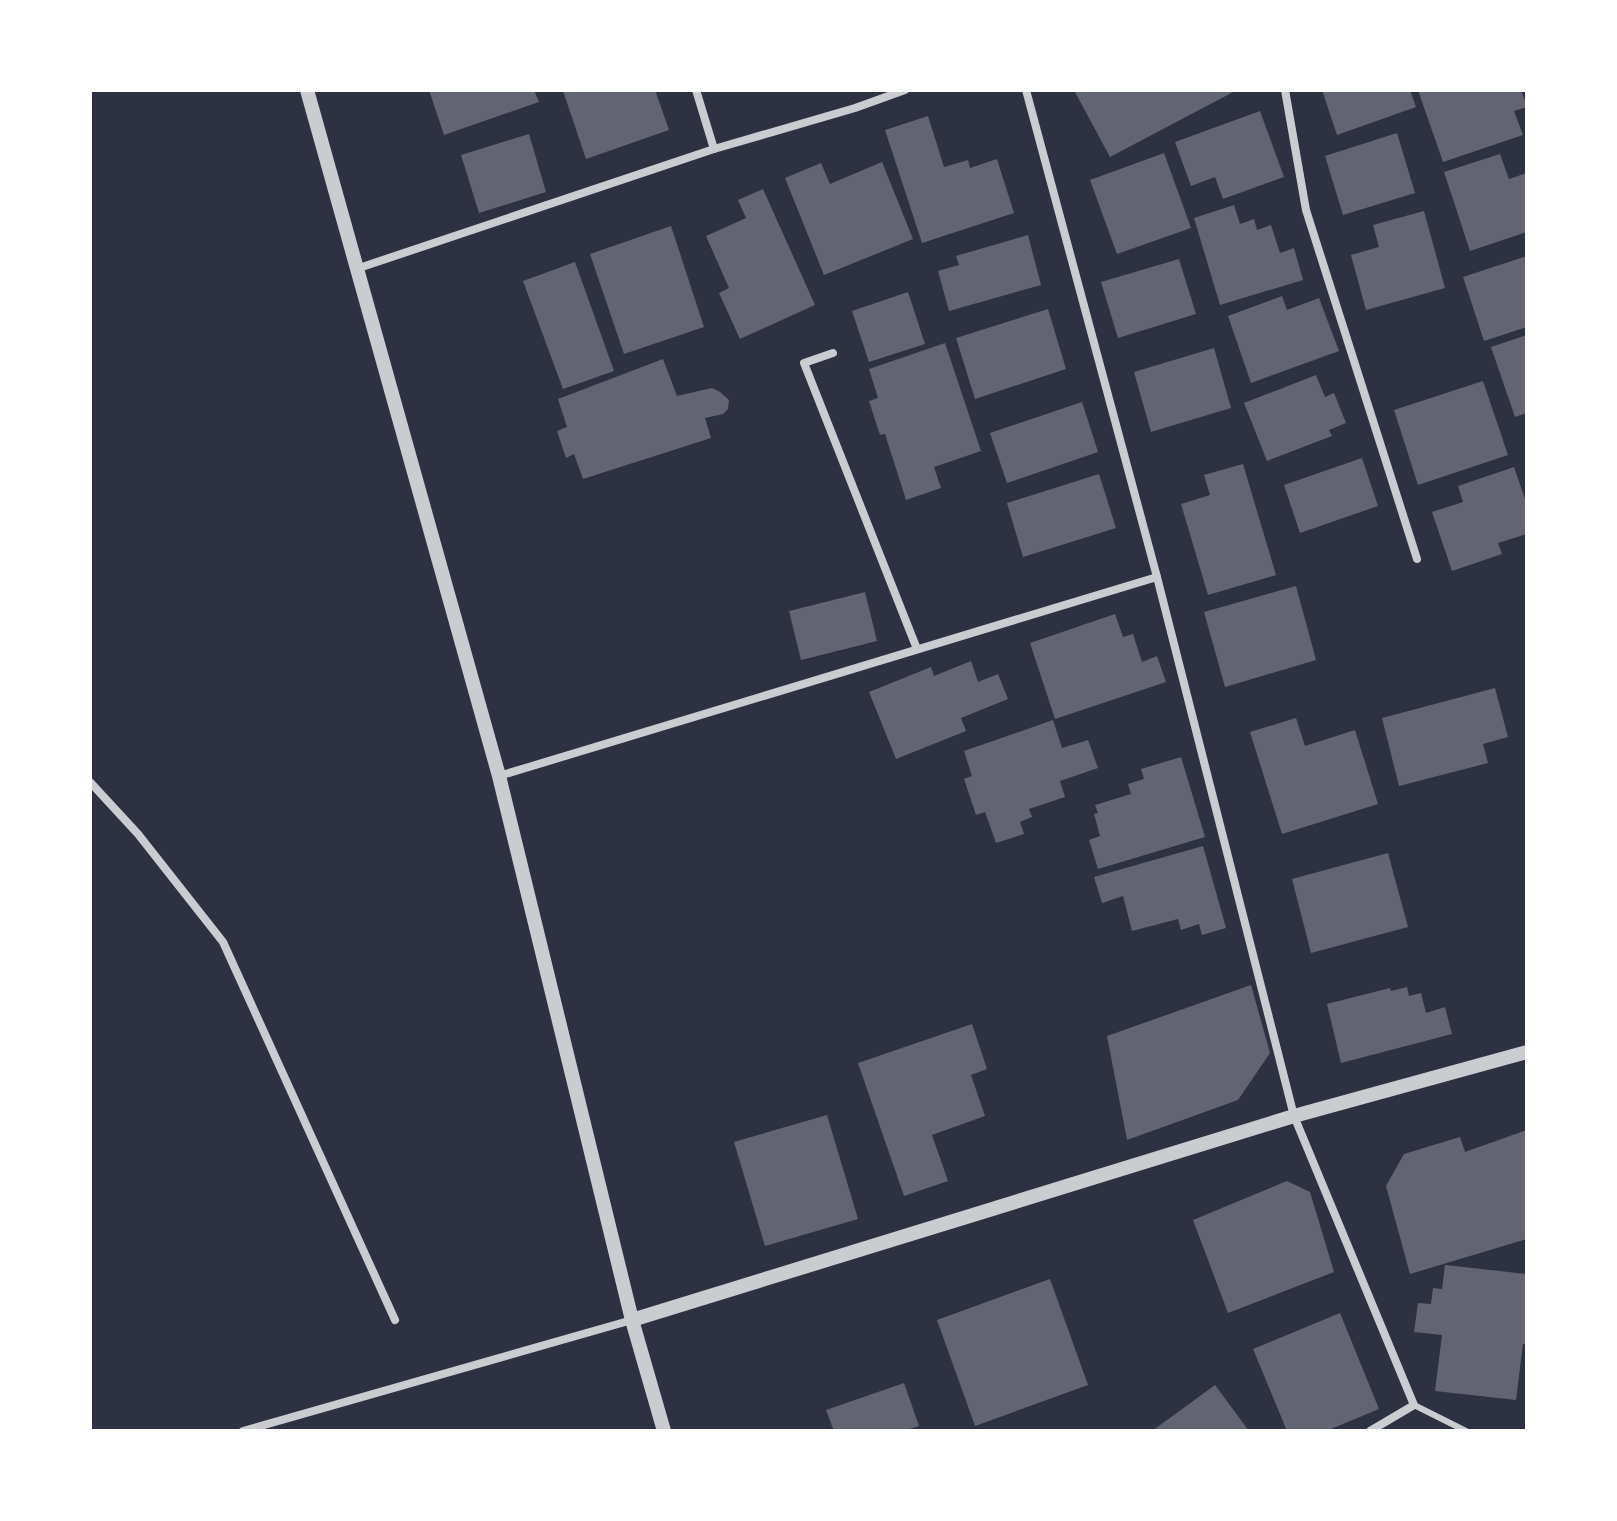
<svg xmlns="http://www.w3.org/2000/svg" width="1617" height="1521" viewBox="0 0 1617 1521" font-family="'Fira Sans Condensed',sans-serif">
  <rect width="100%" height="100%" fill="#2d3142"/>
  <g fill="#626471">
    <path d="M429,90H534L539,102L444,135Z"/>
    <path d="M567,90H655L669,130L586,159L563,91Z"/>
    <path d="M1079,90H1237L1110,157L1075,92Z"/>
    <path d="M1322,90H1410L1416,107L1337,135Z"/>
    <path d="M1418,90H1521L1527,107L1514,111L1523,135L1443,162Z"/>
    <path d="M1260,111L1284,177L1223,199L1215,177L1191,186L1175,142Z"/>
    <path d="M928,116L944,167L968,160L970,168L997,159L1014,213L922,243L885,130Z"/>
    <path d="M1397,133L1415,193L1343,215L1325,156Z"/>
    <path d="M529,134L546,192L479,213L461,155Z"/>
    <path d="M1164,153L1191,228L1117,254L1090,180Z"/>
    <path d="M1500,154L1509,179L1527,173V232L1470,251L1444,172Z"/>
    <path d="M882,162L913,239L824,275L785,178L821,163L830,184Z"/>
    <path d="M763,189L815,305L740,339L719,293L729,288L706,236L746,218L738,200Z"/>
    <path d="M1234,205L1240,224L1254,219L1257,230L1271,225L1280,253L1294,248L1303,280L1220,305L1194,218Z"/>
    <path d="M1424,211L1445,288L1366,310L1351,255L1379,247L1373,225Z"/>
    <path d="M671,226L704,327L624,354L590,254Z"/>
    <path d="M1028,235L1041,285L949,311L938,271L959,265L956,256Z"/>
    <path d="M1527,256V327L1484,341L1463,277Z"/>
    <path d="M1179,259L1196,314L1118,338L1101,282Z"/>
    <path d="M575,262L614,371L563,389L523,281Z"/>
    <path d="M908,292L925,344L869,362L852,311Z"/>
    <path d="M1282,296L1287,310L1319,298L1339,351L1251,383L1228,316Z"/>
    <path d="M1048,309L1066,369L975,399L956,338Z"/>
    <path d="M1527,335V413L1515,417L1491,347Z"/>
    <path d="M945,343L981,451L934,467L941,488L906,500L885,434L880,435L869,401L878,398L869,369Z"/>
    <path d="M1214,348L1231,408L1151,432L1134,372Z"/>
    <path d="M663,359L677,396L712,388L720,392L729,400L728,409L723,414L705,418L711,438L583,479L574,454L566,458L557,431L567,427L558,399Z"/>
    <path d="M1316,375L1325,397L1334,393L1346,423L1329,430L1332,436L1267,461L1244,403Z"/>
    <path d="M1483,381L1508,455L1418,485L1394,410Z"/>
    <path d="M1082,402L1098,452L1007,483L990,433Z"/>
    <path d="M1362,458L1378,506L1300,533L1284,485Z"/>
    <path d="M1243,464L1276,575L1208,595L1181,504L1210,495L1204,475Z"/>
    <path d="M1514,467L1527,505V534L1498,543L1502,554L1452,571L1432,512L1463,502L1458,486Z"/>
    <path d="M1099,474L1116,528L1023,557L1007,503Z"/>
    <path d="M1296,586L1316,660L1225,687L1204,612Z"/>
    <path d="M865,592L877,641L801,660L789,611Z"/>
    <path d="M1115,614L1123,637L1133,634L1142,662L1157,656L1166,682L1055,719L1030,643Z"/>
    <path d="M971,661L978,682L998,674L1008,699L961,718L966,731L896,759L869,692L931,667L934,676Z"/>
    <path d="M1495,688L1508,737L1483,744L1488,763L1399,786L1382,718Z"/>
    <path d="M1296,718L1305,746L1355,730L1378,804L1282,834L1250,732Z"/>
    <path d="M1053,720L1062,748L1088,740L1098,768L1060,781L1065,797L1029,809L1032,817L1020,822L1024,834L996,843L985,812L976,815L964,779L972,776L964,751Z"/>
    <path d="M1181,757L1205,837L1098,869L1089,840L1100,836L1094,814L1098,813L1095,805L1131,794L1128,784L1144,779L1141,769Z"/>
    <path d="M1203,846L1226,928L1202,935L1199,924L1181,930L1178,919L1132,931L1123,896L1102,903L1094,877Z"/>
    <path d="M1388,853L1408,927L1311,953L1292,879Z"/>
    <path d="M1251,985L1270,1053L1238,1100L1127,1140L1107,1036Z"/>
    <path d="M1407,987L1409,996L1421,993L1426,1013L1445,1007L1452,1034L1341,1063L1327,1004L1390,988L1391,991Z"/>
    <path d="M972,1024L987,1069L971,1075L985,1116L932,1135L948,1181L904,1196L858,1063Z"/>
    <path d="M827,1115L858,1219L765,1246L734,1142Z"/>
    <path d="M1527,1130V1239L1410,1274L1386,1186L1404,1154L1460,1137L1465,1152Z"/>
    <path d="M1287,1181L1310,1192L1334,1272L1228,1313L1193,1220Z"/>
    <path d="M1445,1265L1527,1274V1344H1523L1516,1400L1435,1391L1442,1335L1414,1332L1418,1303L1431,1304L1433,1288L1442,1289Z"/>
    <path d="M1050,1279L1088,1385L975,1426L937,1320Z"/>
    <path d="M1340,1313L1379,1409L1326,1431H1287L1253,1349Z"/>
    <path d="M904,1383L919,1426L904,1431H834L826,1410Z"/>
    <path d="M1215,1385L1249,1431H1152Z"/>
  </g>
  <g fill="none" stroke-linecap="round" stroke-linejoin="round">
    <path stroke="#caccd0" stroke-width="6" d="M1414,1405L1466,1431"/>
    <g stroke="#caccd0" stroke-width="8">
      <path d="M696,90L714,149"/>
      <path d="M1026,90L1157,577L1294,1116L1414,1405L1370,1431"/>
      <path d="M1285,90L1306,210L1417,559"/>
      <path d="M356,269L714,149L855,108L905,90"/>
      <path d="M833,353L804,363L917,649"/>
      <path d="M499,776L1157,577"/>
      <path d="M90,782L138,834L223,942L395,1320"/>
      <path d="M243,1431L632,1320"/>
    </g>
    <g stroke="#caccd0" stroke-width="14">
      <path d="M307,90L499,776L632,1320L664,1431"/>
      <path d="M632,1320L1294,1116L1527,1052"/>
    </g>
  </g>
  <rect width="1617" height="1521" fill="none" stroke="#ffffff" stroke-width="184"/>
</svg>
